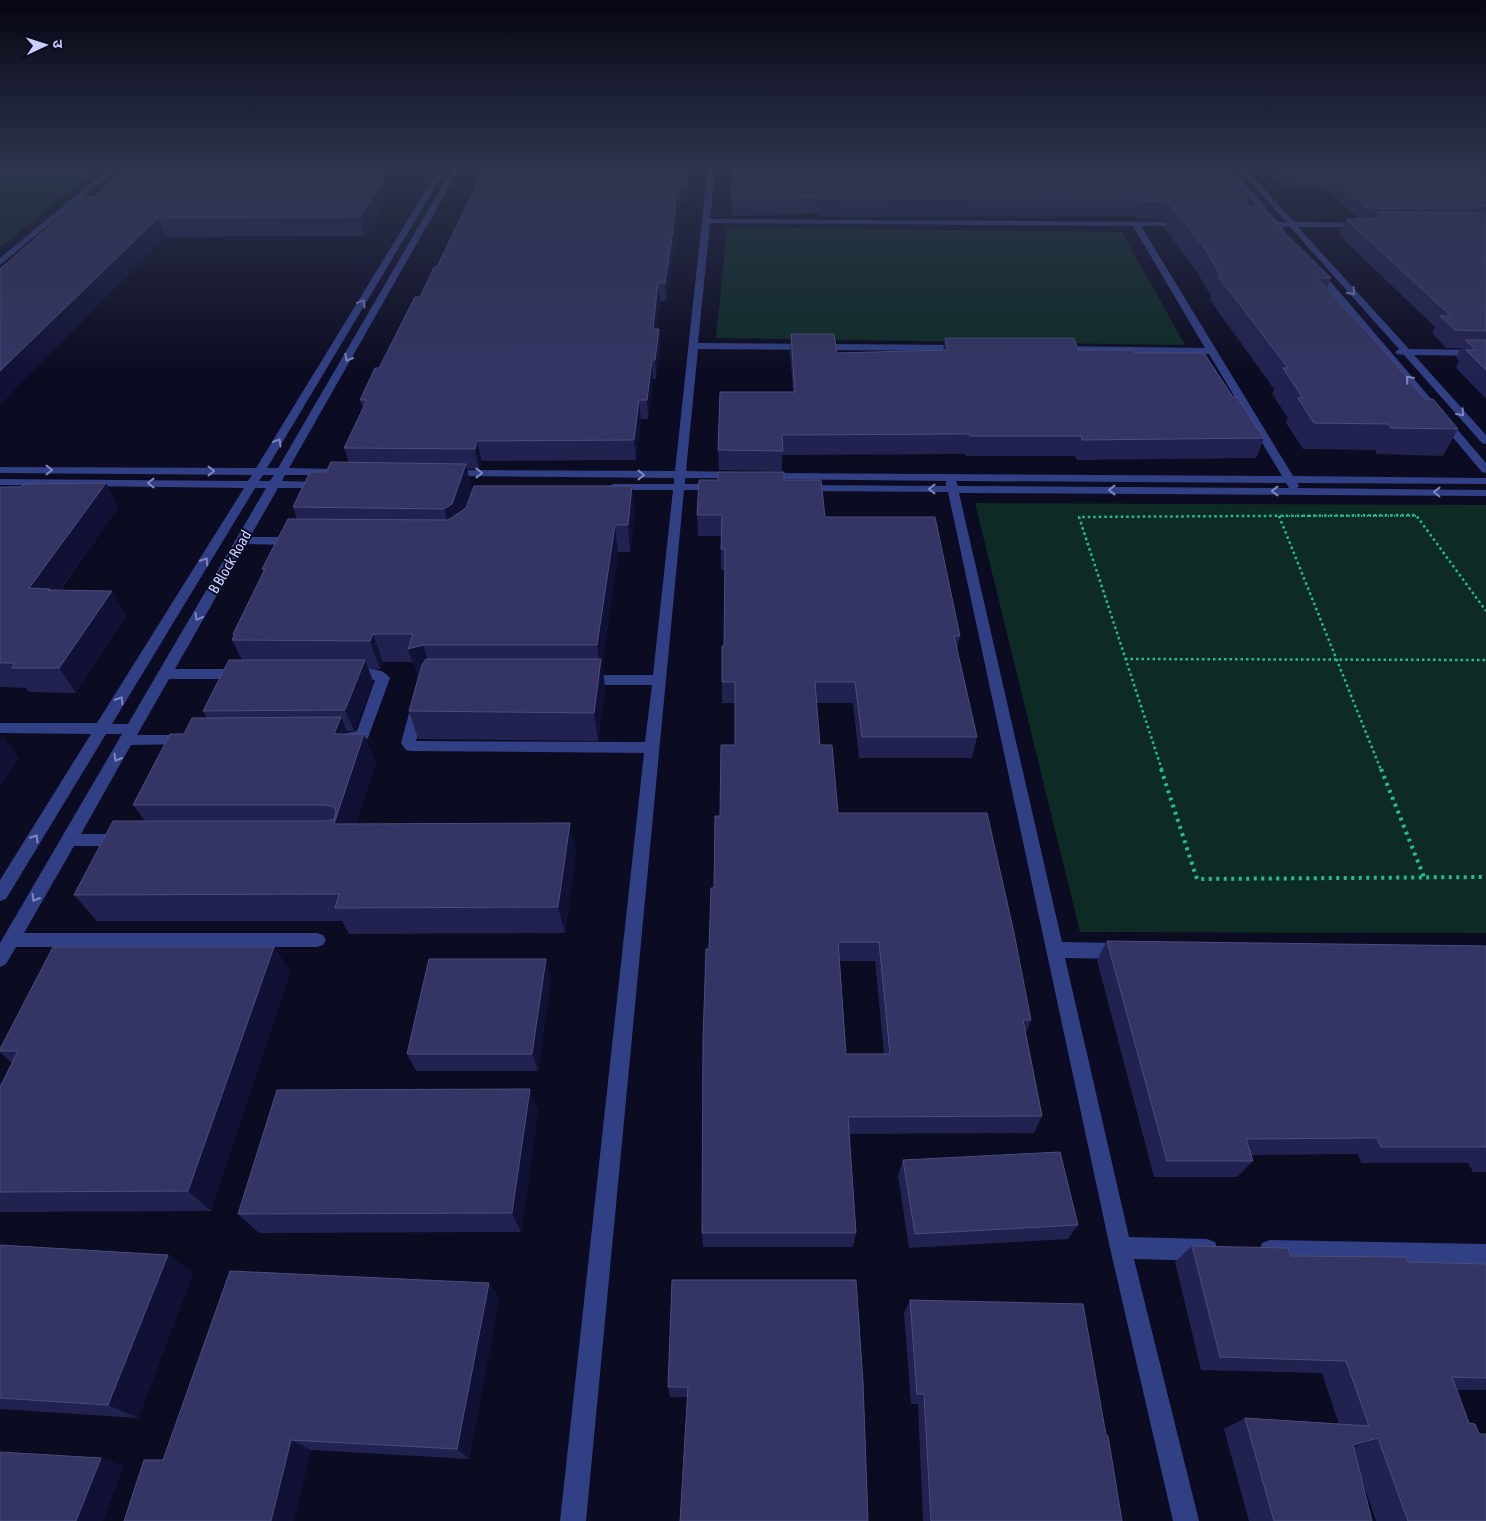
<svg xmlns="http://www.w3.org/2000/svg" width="1486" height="1521" viewBox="0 0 1486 1521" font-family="'Asap Condensed','Noto Sans Devanagari',sans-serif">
  <rect width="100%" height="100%" fill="#0b0b21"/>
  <g fill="#0d2b24">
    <path d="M0,164H104L0,247Z"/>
    <path d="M727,227L1122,232L1185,345L716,338Z"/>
    <path d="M975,503L1486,505V933L1080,932Z"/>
  </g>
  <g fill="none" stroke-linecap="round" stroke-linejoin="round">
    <path stroke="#21bc93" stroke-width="2" stroke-dasharray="1 2" stroke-linecap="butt" d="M1283,516H1417"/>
    <g stroke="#21bc93" stroke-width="2.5" stroke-dasharray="2.5 3" stroke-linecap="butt">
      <path d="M1279,516L1381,770"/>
      <path d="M1125,659L1486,660"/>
      <path d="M1162,770L1079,517L1416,515L1486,611"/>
    </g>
    <g stroke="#21bc93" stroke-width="4" stroke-dasharray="3 4.5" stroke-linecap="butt">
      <path d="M1161,769L1197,879L1486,877"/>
      <path d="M1381,769L1424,877"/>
    </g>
    <g fill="#313f85" fill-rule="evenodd">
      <path d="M114,164H122L0,265V258Z"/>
      <path d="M442,164H449L267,468H278L455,164H462L289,468L331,469L337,472L331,475H285L282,481L325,482L331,485L325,488H278L250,537H298L304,541L298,545L246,544L175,669H242L247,671L249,674L247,677L242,679H169L137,735H188L193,736L195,740L193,744L131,745L81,834H122L128,835L130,840L128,845L122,846H74L24,933H317L323,935L326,940L323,945L317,947H16L6,964L0,967V943L122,734H106L6,899L0,901V880L91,734L0,733V723H97L244,488L0,485V479L248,481L252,475L0,473V467L256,468ZM263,475H274L270,481H259ZM255,488H266L128,724H112Z"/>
      <path d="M708,164H716L710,219L1188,222L1189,224L1185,226H1141L1293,476L1486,478V484L1297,483L1299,486L1297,488L1486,490V496L959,493L1062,942L1122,943L1128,946L1131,951L1128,956L1122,959L1065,958L1129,1237L1207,1239L1215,1242L1218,1250L1215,1258L1207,1261L1134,1259L1199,1521H1173L1110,1248L948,492L803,491L797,488L803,485L946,486V481L764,479L758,476L764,473L1282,476L1209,354L1058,352L1053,349L1058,346L1205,348L1133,226L710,223L698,343L963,345L968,348L963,351L698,349L686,471L738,472L744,475L738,478H685V484H717L723,487L717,490H684L586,1521H560L644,753L411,751L406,750L401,743L411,706L413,702H423L425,706L416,741L645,742L652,685H584L579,683L577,680L579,677L584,675H653L673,490H613L607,487L613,484H674V478L449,476L443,473L449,470L675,471ZM956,481L1286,483L1289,488L958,486Z"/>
      <path d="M1221,164H1228L1278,222H1286L1235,164H1242L1294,222L1368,223L1369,225L1365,227H1298L1409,349L1486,350V356L1414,355L1486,435V444L1482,443L1404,355L1397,354L1395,352L1399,349L1290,227H1282L1284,229L1280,231L1274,227L1255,226V222H1270Z"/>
      <path d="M1312,267H1318L1486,463V473L1482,472L1312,271Z"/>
      <path d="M350,669C363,669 382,666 390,678L368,738C360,744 348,746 338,743L336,739L338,735L357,731L375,680L345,677L343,674L345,671Z"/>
      <path d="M1270,1240L1486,1244V1266L1270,1262L1262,1259L1259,1251L1262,1243Z"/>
    </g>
  </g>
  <g fill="#222251" fill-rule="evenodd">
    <path d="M132,164H410L409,166H405L365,236L166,237L94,197Z"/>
    <path d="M690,164L687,201H678L673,255L666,301H660L656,329H659L660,348L656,379H653L648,419H641L636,460L482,461L479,469H467L472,491L635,513L630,552H618L602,666L605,687L598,741L418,739L409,711L418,677L413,662H383L380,669H368L373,681L354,731H347L348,734L376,762L356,824L576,850L565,933L349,934L342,921H97L74,895L145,821L133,805L184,734L207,718L203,711L242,660L232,640L234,636L233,634L264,573L262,569L297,519L293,507L326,472L349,463L344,448L363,408L360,400L379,368L437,267L476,187L475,184Z"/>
    <path d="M732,164L1249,200L1248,206L1331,278L1327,288L1425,399L1458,429L1443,456L1377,454L1375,450L1303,449L1286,423L1288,418L1272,394L1274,389L1210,300L1211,296L1195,269L1164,228L1167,220H1158L1157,218H1136L1135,216L818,217V213L732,216Z"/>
    <path d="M1269,164H1486V399L1456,368L1459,361L1456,357L1461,348H1446L1432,333L1435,327L1339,235L1346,219H1359L1329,191L1288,190L1267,169Z"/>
    <path d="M791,334L837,353L943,350L945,338L1078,350L1135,353L1233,397L1264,438L1256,458L1077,460L1075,456H966L965,454L782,455V471L719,470L718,450L793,392L790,353Z"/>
    <path d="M784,480L960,636L957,649L977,737L972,758H859L853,703H816L820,745L838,813L1031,1020L1026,1033L1042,1116L1034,1133L849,1134L856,1233L853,1247H703L702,1233L709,949L720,816L735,745V703H722V682L724,646L725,570H721V536H698L697,515ZM840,961H875L884,1054H846Z"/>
    <path d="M106,483L118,507L60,591L126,615L76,693L29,692L26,688L0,687V487Z"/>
    <path d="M1107,941L1486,946V1172H1473L1468,1163H1361L1358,1154L1251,1155L1253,1161L1237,1177H1154L1097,960Z"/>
    <path d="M274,947L290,972L211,1211L0,1212V1087L12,1063L0,1052V1049Z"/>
    <path d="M546,959L551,978L538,1071H416L407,1054Z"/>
    <path d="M538,1111L521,1232L259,1233L238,1214Z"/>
    <path d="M903,1160L1078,1225L1068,1239L909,1248L898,1176Z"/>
    <path d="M0,1245L168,1255L193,1273L138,1418L0,1409Z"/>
    <path d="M1192,1246L1291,1256L1408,1262L1486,1264V1390H1456L1486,1521H1376L1359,1471L1372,1521H1249L1224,1429L1245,1418L1339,1424L1322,1373L1201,1370L1175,1262Z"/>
    <path d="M489,1283L499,1299L469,1459L311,1450L163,1460Z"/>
    <path d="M910,1300L1106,1435L1122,1521H923L918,1404H911L904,1313Z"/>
    <path d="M863,1382L687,1397H670L668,1387Z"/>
  </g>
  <g fill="#111136">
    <path d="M391,164H404L405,166L365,236L360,217Z"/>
    <path d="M688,164H690L687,201L686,185Z"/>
    <path d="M677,185L678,201L673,255L666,301L665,283Z"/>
    <path d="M158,218L166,237L0,405V371Z"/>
    <path d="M658,283L660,301L654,348L653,329Z"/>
    <path d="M659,329L660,348L656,379L655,360Z"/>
    <path d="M652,360L653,379L648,419L647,400Z"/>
    <path d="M639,400L641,419L636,460L634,440Z"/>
    <path d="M477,441L482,461L479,469L475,449Z"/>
    <path d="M466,464L472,491L458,532L451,536L444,509Z"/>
    <path d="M106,483L118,507L55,597L29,588Z"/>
    <path d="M632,486L635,513L630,552L628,525Z"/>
    <path d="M615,525L618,552L602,666L605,687L598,741L594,713L600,666L597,645Z"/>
    <path d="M112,591L126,615L76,693L59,668Z"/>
    <path d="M373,634L383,662L380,669L370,641Z"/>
    <path d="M423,645L432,673L418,677L408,649Z"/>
    <path d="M365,660L373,681L354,731L345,710Z"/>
    <path d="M341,717L352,745L334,734Z"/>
    <path d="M364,734L376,762L347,851L334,824Z"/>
    <path d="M3,737L19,758L0,787V740Z"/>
    <path d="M570,823L576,850L565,933L558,907Z"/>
    <path d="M274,947L290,972L211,1211L188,1191Z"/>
    <path d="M546,959L551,978L538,1071L532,1054Z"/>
    <path d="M530,1089L538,1111L521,1232L512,1213Z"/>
    <path d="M168,1255L193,1273L138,1418L108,1405Z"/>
    <path d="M489,1283L499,1299L469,1459L457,1449Z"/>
    <path d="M1378,1438L1351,1448L1353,1445Z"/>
    <path d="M291,1440L311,1450L294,1521H271Z"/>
    <path d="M101,1458L124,1466L103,1521H76Z"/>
  </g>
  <g fill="#343564" stroke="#4b4d7c" fill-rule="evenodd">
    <path d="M132,164H391L360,217L158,218L0,371V269L83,197H94Z"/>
    <path d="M485,164H688L686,185H677L672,237L665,283H658L653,329H659L655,360H652L647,400H639L634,440L477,441L475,449L344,448L367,400H360L375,368H379L415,297H420L434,267H437L477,184H475Z"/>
    <path d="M732,164H1219L1249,200H1246L1249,203H1163L1161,201H1141L1140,199L819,200L818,197L732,199Z"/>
    <path d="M1279,164H1486V206H1468L1471,208H1367L1334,179L1292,178Z"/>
    <path d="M1171,206H1258L1331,278H1317L1388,355L1425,399H1433L1458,429L1391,428L1388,424L1314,423L1298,398H1303L1283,368H1288L1218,276H1221L1203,246Z"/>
    <path d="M1377,212L1482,213L1486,216V331L1455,330L1440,316H1451L1346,219L1383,218Z"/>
    <path d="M791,334H834L837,353L948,350L945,338H1074L1078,350H1133L1135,353H1204L1233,397H1237L1264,438L1082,440L1081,436H970L969,434L782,435L783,451L718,450L720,392H795Z"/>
    <path d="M1465,340H1486V370L1466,350H1476Z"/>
    <path d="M331,462L466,464L452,504L444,509L293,507L310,472H326Z"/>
    <path d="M718,472H784V480H821L825,517H935L960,636H954L977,737H862L855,682H815L820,745H832L838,813H987L1014,933L1031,1020H1023L1042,1116L848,1117L856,1233H702L703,1040L706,949H709L711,888H714L715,816H720L721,745H735V682H722V646H724L725,549H721L722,515H697L699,480H718ZM838,942H879L890,1054H846Z"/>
    <path d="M106,483L29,588L50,589L48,590L112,591L59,668H12L15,663H0V487H21L24,484Z"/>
    <path d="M474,486H632L628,525H615L597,645H423L408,649L413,634H373L370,641L232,640L235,634H233L265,569H262L288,519L448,520L466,508Z"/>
    <path d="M426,659H601L594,713L409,711L422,665Z"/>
    <path d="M229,660H365L345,710L203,711Z"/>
    <path d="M341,717L334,734H364L334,824L570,823L558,907L335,908L339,894L74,895L113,821H326L334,819L336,812L334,807L326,805H133L170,734H184L192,718Z"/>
    <path d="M1107,941L1486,946V1147H1381L1377,1138L1246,1139L1253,1161H1167Z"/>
    <path d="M53,947H274L188,1191L0,1192V1087L18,1051H0V1049Z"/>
    <path d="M429,959H546L532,1054H407Z"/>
    <path d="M530,1089L512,1213L238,1214L277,1090Z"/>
    <path d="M1060,1152L1078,1225L915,1234L903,1160Z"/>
    <path d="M0,1245L168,1255L108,1405L0,1398Z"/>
    <path d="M1192,1246L1288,1248L1291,1256L1406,1257L1408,1262L1486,1264V1378L1452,1377L1469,1423L1475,1424L1479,1434H1486V1521H1408L1378,1438L1353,1445L1372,1521H1274L1245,1418L1369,1426L1346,1361L1220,1357Z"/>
    <path d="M230,1271L489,1283L457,1449L291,1440L271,1521H124L144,1460H163Z"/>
    <path d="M672,1280H856L863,1382L868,1521H680L688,1387H668Z"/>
    <path d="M910,1300L1083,1304L1106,1435L1108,1436L1122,1521H931L924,1394H917Z"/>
    <path d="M0,1452L101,1458L76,1521H0Z"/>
  </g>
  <defs><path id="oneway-chevron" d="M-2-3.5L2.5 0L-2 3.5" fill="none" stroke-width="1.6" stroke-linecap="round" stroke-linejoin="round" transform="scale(1.25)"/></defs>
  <g stroke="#7e87c2">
    <use href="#oneway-chevron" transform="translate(1352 292) rotate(48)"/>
    <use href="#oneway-chevron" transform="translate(362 303) rotate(-59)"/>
    <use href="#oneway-chevron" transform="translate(348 358) rotate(120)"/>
    <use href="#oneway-chevron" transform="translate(1409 379) rotate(-131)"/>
    <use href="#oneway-chevron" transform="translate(1461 413) rotate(48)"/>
    <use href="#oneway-chevron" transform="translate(278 442) rotate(-59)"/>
    <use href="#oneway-chevron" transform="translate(49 470)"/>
    <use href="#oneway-chevron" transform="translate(211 471)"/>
    <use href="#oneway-chevron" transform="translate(479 473)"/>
    <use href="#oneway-chevron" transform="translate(641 475)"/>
    <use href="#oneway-chevron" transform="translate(151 483) rotate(-180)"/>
    <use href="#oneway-chevron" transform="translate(932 489) rotate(-180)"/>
    <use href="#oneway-chevron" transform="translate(1112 490) rotate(-180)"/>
    <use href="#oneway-chevron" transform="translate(1275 491) rotate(-180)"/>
    <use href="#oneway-chevron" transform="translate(1437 492) rotate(-179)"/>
    <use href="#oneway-chevron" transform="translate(205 561) rotate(-58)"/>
    <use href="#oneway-chevron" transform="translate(198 617) rotate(120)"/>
    <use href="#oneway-chevron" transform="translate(120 700) rotate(-58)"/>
    <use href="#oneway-chevron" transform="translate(117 758) rotate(120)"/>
    <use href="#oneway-chevron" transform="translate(35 838) rotate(-58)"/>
    <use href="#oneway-chevron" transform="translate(35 898) rotate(120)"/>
  </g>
  <linearGradient id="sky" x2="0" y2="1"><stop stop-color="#060612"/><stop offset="0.44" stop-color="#2e344e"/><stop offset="1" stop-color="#2e344e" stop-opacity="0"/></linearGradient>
  <rect width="1486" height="377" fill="url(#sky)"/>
  <g text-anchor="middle" stroke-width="4" stroke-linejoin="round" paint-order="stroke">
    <g font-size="15" fill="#cacfff" stroke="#0b0b21">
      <text transform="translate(230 562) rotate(-60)" y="5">B Block Road</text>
    </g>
  </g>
  <g transform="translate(45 45) rotate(86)" stroke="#0b0b21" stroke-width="4" paint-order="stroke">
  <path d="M0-4L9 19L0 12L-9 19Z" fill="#cacfff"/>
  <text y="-8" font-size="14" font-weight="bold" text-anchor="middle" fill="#cacfff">उ</text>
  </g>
</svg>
